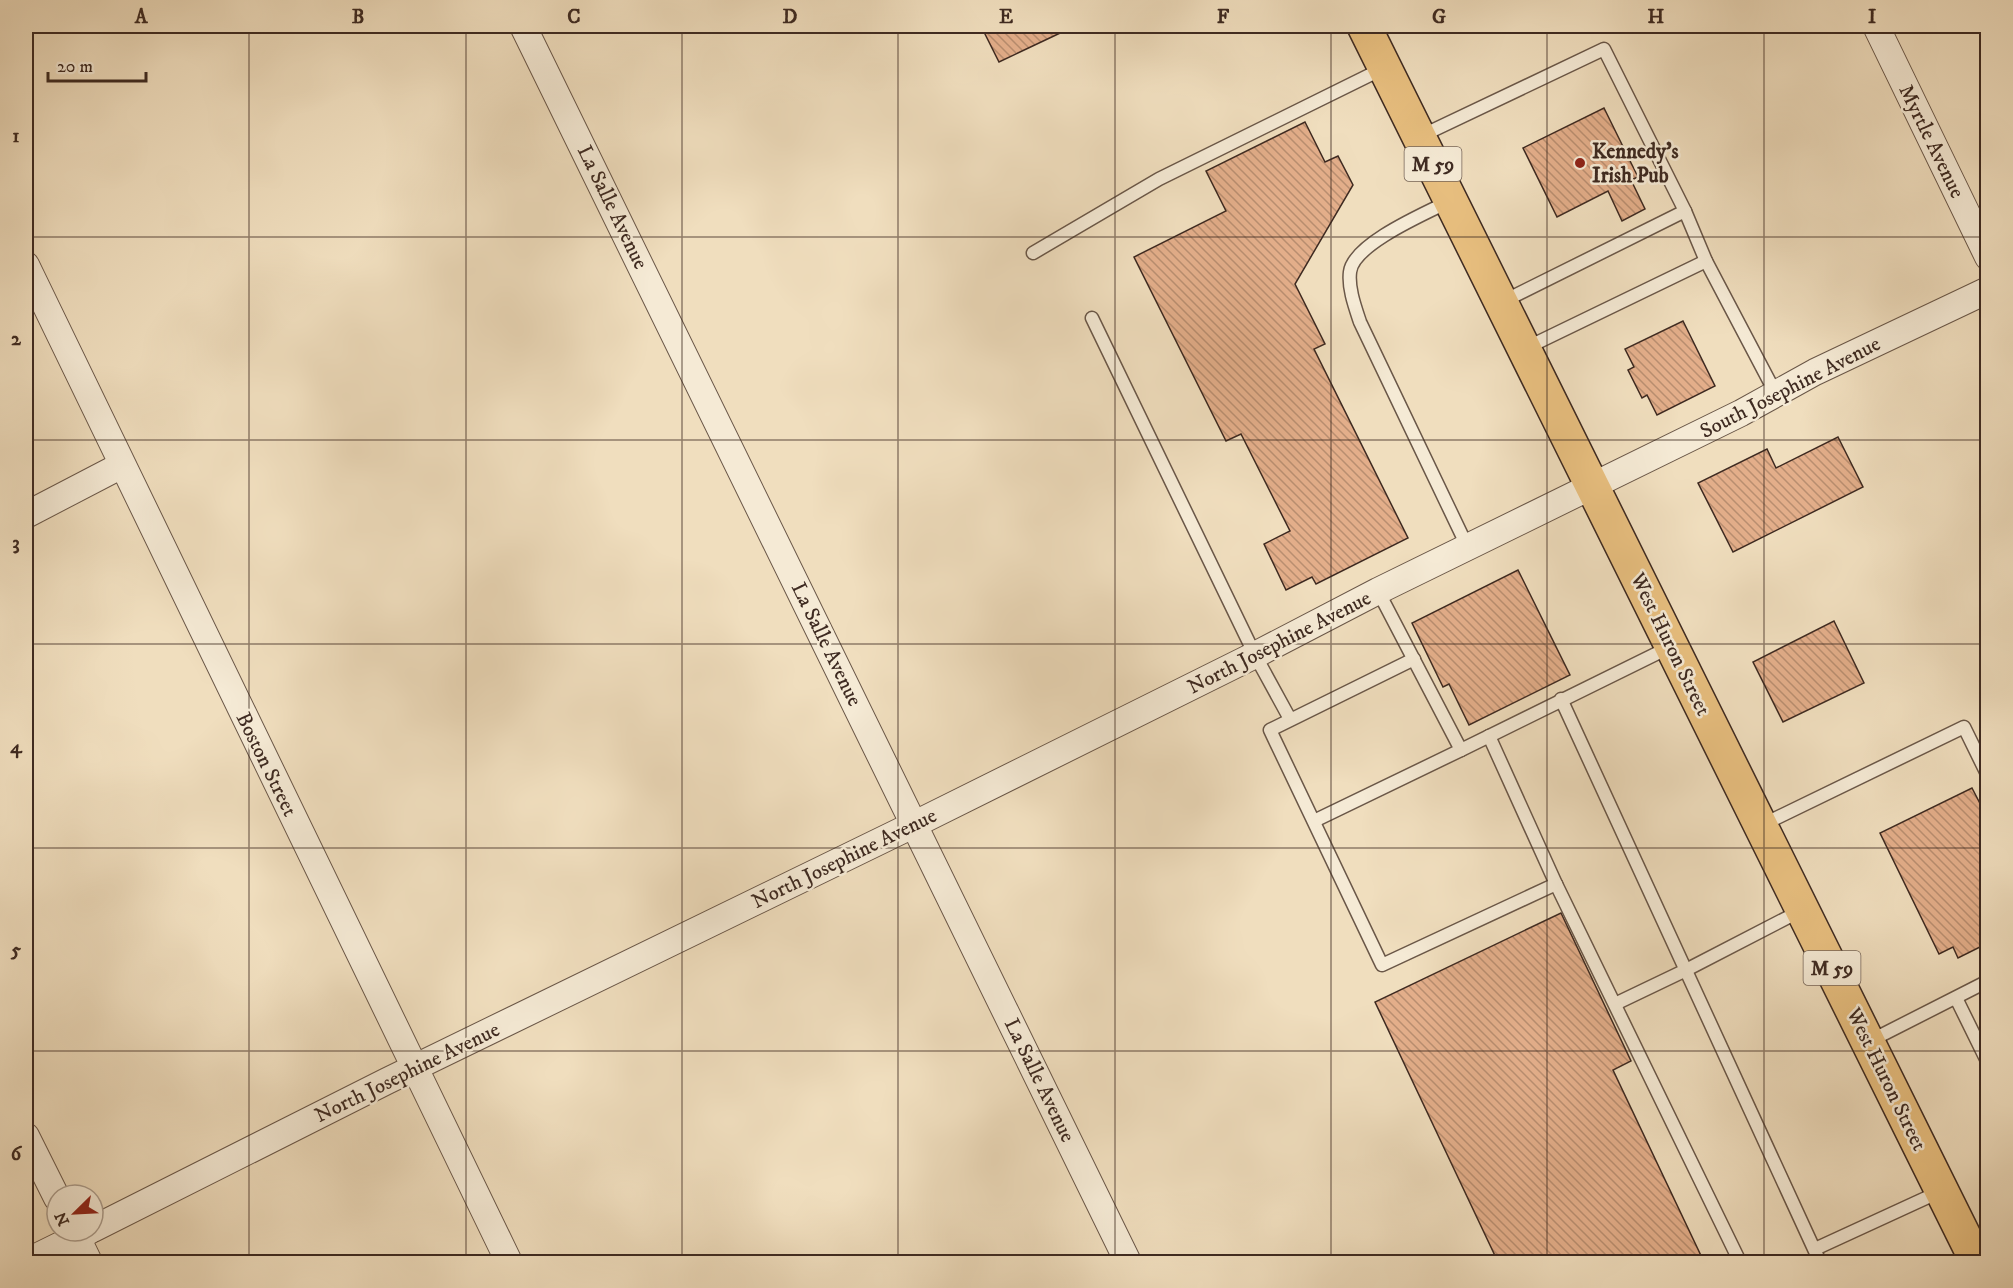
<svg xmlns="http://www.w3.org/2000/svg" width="2013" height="1288" viewBox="0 0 2013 1288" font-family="'IM FELL DW Pica',serif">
  <defs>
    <pattern id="building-back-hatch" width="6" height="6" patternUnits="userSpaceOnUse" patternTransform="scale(1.5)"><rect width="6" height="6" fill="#e3ae8a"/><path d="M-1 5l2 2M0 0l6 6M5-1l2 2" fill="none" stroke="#b98e70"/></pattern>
  </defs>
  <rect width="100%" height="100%" fill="#f0debe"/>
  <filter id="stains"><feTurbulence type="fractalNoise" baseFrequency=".00333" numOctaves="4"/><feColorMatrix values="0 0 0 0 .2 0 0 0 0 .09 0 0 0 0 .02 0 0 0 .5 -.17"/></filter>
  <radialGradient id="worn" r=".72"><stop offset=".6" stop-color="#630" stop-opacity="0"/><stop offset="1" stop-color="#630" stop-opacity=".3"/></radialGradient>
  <g fill="url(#building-back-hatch)" stroke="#3e2a21" stroke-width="1.5">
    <path d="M981,26H1075L999,62Z"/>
    <path d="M1604,108L1638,177L1631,180L1645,209L1622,221L1608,191L1557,217L1523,148Z"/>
    <path d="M1305,122L1325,162L1338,156L1353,185L1295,284L1325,344L1314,349L1408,538L1316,584L1312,577L1286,590L1264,544L1290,531L1241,434L1226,441L1134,257L1226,211L1206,171Z"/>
    <path d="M1683,321L1715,386L1657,415L1647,395L1642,398L1628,370L1634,367L1625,349Z"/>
    <path d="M1838,437L1863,487L1733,552L1698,483L1767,449L1776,468Z"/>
    <path d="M1518,570L1570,675L1469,725L1449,684L1443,687L1412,623Z"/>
    <path d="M1834,621L1864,683L1783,722L1753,662Z"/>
    <path d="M1972,788L1988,819V943L1958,958L1953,947L1939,954L1880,833Z"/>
    <path d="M1561,913L1631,1061L1613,1070L1704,1262H1498L1375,1002Z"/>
  </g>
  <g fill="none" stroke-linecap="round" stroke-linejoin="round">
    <g stroke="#6a5748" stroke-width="15">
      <g id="lane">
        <path d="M1421,136L1604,49L1685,211"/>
        <path d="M1450,201C1426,213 1353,244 1350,272C1348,288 1355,307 1360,322L1468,548"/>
        <path d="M1033,253L1159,179L1384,68"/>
        <path d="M1502,302L1685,211L1706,261L1776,394"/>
        <path d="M1092,318L1255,655L1290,719"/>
        <path d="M1526,348L1706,261"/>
        <path d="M1378,591L1461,750L1672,646"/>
        <path d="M1414,659L1270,730L1382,965L1556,884"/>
        <path d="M1561,699L1820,1262"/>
        <path d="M1489,736L1556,884L1740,1262"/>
        <path d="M1314,821L1461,750"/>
        <path d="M1762,825L1964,727L1988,776"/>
        <path d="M1956,998L1988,1063"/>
        <path d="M1615,1004L1686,970L1802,910"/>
        <path d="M1868,1042L1988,981"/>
        <path d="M1815,1249L1939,1192"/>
      </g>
    </g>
    <g stroke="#6a5748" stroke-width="28">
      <g id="street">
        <path d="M523,26L1128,1262"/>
        <path d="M1876,26L1988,257"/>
        <path d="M26,265L509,1262"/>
        <path d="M26,515L122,465"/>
        <path d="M26,1136L57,1198"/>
        <path d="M93,1229L387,1081L915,824L1255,655L1378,591L1741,413L1815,372L1988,290"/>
        <path d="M74,1231L89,1262"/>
        <path d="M26,1262L89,1231"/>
      </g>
    </g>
    <g stroke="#3e2a21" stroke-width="36">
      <path id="highway" d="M1364,26L1977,1262"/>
    </g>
    <use href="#lane" stroke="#f5ead5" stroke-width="12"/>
    <use href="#street" stroke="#f5ead5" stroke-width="26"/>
    <use href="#highway" stroke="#e8bf7f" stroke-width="33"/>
  </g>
  <path fill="none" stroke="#3e2a21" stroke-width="1.5" stroke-opacity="0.55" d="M249,26V1262M466,26V1262M682,26V1262M898,26V1262M1115,26V1262M1331,26V1262M1547,26V1262M1764,26V1262M26,237H1988M26,440H1988M26,644H1988M26,848H1988M26,1051H1988"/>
  <circle fill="#8f2418" stroke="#f5ead5" stroke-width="2" cx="1580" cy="163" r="6"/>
  <g text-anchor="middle" stroke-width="5" stroke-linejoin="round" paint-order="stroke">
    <g fill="#f5ead5" stroke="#756457" stroke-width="1.5">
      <rect x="1404.5" y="147" width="57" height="34" rx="4.5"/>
      <rect x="1803.5" y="951" width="57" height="34" rx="4.5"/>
    </g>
    <g font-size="20" font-weight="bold" fill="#3e2a21">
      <text x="1433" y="171">M 59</text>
      <text x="1832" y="975">M 59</text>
    </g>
    <g font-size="21" fill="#3e2a21" stroke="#f5ead5">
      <text transform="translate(1932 141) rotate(64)" y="7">Myrtle Avenue</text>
      <text transform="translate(613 207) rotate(64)" y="7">La Salle Avenue</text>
      <text transform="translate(1790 387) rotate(-27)" y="7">South Josephine Avenue</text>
      <text transform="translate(1279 642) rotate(-27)" y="7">North Josephine Avenue</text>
      <text transform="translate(827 644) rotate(64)" y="7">La Salle Avenue</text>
      <text transform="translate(1671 644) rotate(64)" y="7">West Huron Street</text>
      <text transform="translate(267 764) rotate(64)" y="7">Boston Street</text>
      <text transform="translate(844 858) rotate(-26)" y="7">North Josephine Avenue</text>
      <text transform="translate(407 1072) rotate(-26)" y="7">North Josephine Avenue</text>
      <text transform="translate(1887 1079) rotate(64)" y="7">West Huron Street</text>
      <text transform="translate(1040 1080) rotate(64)" y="7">La Salle Avenue</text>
    </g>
    <g font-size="21" font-weight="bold" fill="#3e2a21" stroke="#f5ead5" text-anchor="start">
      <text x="1592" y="158">Kennedy's<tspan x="1592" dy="24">Irish Pub</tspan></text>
    </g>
  </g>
  <rect width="2013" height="1288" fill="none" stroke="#f0debe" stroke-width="66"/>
  <g transform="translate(75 1213) rotate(246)"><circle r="28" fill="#f5ead5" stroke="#ac9d8d" stroke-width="1.5"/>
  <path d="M0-4.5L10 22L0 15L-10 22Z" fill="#8f2418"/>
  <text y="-9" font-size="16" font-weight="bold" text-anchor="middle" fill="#3e2a21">N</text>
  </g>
  <path d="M48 72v9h98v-9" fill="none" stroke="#3e2a21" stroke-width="3"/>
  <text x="57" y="72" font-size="18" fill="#3e2a21" stroke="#f5ead5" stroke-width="4.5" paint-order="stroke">20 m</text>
  <rect x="33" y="33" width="1947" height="1222" fill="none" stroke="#3e2a21" stroke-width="2"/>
  <g font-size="20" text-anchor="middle" font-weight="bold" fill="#3e2a21">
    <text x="141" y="23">A</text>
    <text x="358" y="23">B</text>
    <text x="574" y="23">C</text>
    <text x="790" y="23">D</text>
    <text x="1006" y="23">E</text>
    <text x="1223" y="23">F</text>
    <text x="1439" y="23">G</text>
    <text x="1656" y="23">H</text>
    <text x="1872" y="23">I</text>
    <text x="16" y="142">1</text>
    <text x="16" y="345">2</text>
    <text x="16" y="549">3</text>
    <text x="16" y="753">4</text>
    <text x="16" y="956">5</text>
    <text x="16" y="1160">6</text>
  </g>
  <rect width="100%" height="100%" filter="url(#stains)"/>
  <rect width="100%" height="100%" fill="url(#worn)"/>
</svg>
